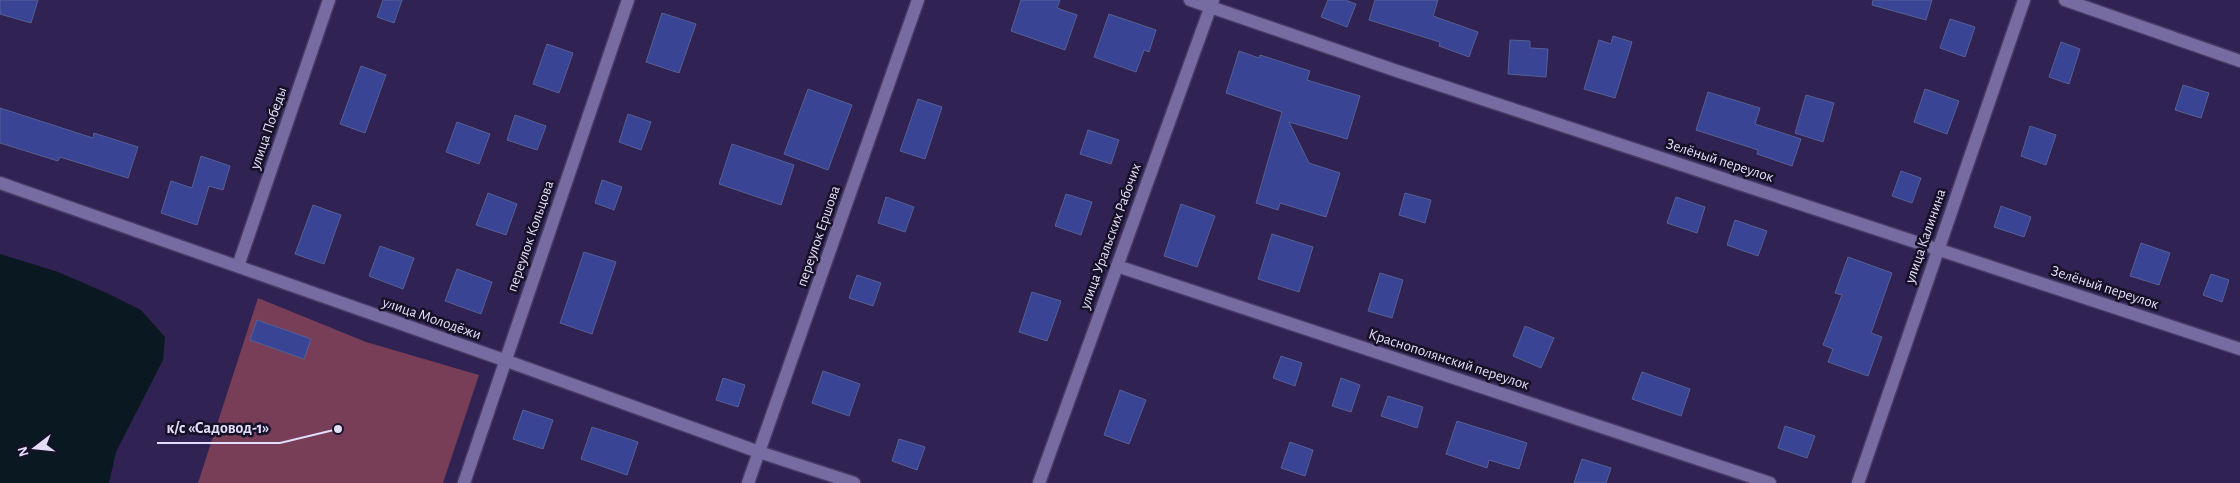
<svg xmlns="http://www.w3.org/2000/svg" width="2240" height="483" viewBox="0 0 2240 483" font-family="'Alegreya Sans',sans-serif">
  <rect width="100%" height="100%" fill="#302252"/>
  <path fill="#783e57" d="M258,298L366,342L479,375L443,483H198Z"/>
  <path fill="#0a1921" d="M0,254L58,272L109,294L141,310L165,337L163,360L116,452L109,483H0Z"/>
  <g fill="#394494" stroke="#556094">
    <path d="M0,0H38L31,23L0,14Z"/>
    <path d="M383,0H402L394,23L377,17Z"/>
    <path d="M1021,0H1060L1057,8L1077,15L1065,50L1011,31Z"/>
    <path d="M1328,0H1345L1356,4L1347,27L1321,17Z"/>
    <path d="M1375,0H1438L1433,16L1478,32L1469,57L1439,46L1440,42L1369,20Z"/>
    <path d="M1873,0H1932L1926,20L1872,5Z"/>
    <path d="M662,13L696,24L679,73L646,62Z"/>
    <path d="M1109,14L1156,30L1149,52L1144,50L1136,72L1094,57Z"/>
    <path d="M1950,19L1975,27L1965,57L1940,48Z"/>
    <path d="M1613,36L1632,42L1615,98L1584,89L1599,40L1611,44Z"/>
    <path d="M1510,40L1530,41V48L1548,49L1546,77L1508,74Z"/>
    <path d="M2061,42L2080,49L2069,84L2049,77Z"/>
    <path d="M547,44L573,53L559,93L533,84Z"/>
    <path d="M1239,51L1259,58L1260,55L1310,71L1307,80L1360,96L1347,139L1289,122L1309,163L1340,173L1326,217L1280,203L1278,210L1256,203L1282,112L1226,93Z"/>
    <path d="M361,66L386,75L365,133L340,124Z"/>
    <path d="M2183,85L2209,93L2201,118L2175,110Z"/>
    <path d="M808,89L852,105L828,170L784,154Z"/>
    <path d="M1925,89L1959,101L1947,134L1914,122Z"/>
    <path d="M1708,92L1760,108L1755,124L1801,139L1792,166L1757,154L1758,150L1696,130Z"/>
    <path d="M1806,95L1834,103L1823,142L1795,133Z"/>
    <path d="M918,99L942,107L925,159L900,151Z"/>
    <path d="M0,108L93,138L94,133L138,147L128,178L60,157L58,161L0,143Z"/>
    <path d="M628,114L651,122L641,150L619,142Z"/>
    <path d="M515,115L546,126L537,150L507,140Z"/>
    <path d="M457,122L490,134L479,164L446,152Z"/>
    <path d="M2030,126L2056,135L2046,165L2021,156Z"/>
    <path d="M1088,130L1119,140L1111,164L1080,154Z"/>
    <path d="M732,144L794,165L781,205L719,184Z"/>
    <path d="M201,156L230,166L223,190L209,186L197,225L161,213L171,181L192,188Z"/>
    <path d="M1901,171L1921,178L1912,203L1892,196Z"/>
    <path d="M602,180L622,187L614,210L595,203Z"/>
    <path d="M488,193L517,204L506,235L476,225Z"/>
    <path d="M1405,193L1431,200L1425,223L1399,215Z"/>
    <path d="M1066,194L1092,202L1081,235L1055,226Z"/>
    <path d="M886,197L914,207L905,232L878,223Z"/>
    <path d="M1676,197L1705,207L1697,233L1667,223Z"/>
    <path d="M1181,204L1215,216L1197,267L1164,256Z"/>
    <path d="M313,205L341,215L324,264L295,254Z"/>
    <path d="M2001,206L2031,217L2024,237L1994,227Z"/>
    <path d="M1735,220L1767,231L1758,256L1727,245Z"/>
    <path d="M1272,234L1313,247L1299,292L1258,279Z"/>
    <path d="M2141,243L2170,253L2159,285L2130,276Z"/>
    <path d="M380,246L414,258L403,289L369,276Z"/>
    <path d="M584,252L616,262L592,334L560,323Z"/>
    <path d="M1848,257L1892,273L1871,333L1882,337L1868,376L1828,362L1833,349L1823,345L1842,295L1835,293Z"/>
    <path d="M457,269L492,282L481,314L445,301Z"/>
    <path d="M1380,273L1403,280L1392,318L1368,311Z"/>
    <path d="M2211,274L2229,280L2222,302L2203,295Z"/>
    <path d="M857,275L881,283L873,306L849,298Z"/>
    <path d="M1032,292L1061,301L1047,341L1019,332Z"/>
    <path d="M257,320L311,339L304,359L250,340Z"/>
    <path d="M1525,326L1554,338L1541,368L1513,356Z"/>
    <path d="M1281,356L1302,363L1295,386L1273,378Z"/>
    <path d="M823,371L860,384L849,416L812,403Z"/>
    <path d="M1642,372L1690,389L1681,416L1632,399Z"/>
    <path d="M723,378L745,385L738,407L716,400Z"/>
    <path d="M1341,378L1360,385L1351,412L1332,406Z"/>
    <path d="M1120,390L1146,400L1129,444L1104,435Z"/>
    <path d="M1388,396L1423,407L1417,428L1381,416Z"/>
    <path d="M523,410L553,420L543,449L513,439Z"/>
    <path d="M1457,421L1527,443L1519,469L1489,460L1487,468L1446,454Z"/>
    <path d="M1785,426L1815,436L1807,458L1778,448Z"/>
    <path d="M592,427L638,442L627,475L581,459Z"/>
    <path d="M899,439L925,447L917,470L892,461Z"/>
    <path d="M1290,442L1313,450L1305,476L1281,468Z"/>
    <path d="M1582,459L1611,468L1606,483H1574Z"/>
  </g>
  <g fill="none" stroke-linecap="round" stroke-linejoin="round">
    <g stroke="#493b65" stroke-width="15">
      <g id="street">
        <path d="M1190,0L1397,71L2240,349"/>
        <path d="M2065,0L2240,61"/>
        <path d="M0,183L504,360L759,452L854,483"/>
        <path d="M238,266L329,0"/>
        <path d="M1117,266L1770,483"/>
        <path d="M464,483L628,0"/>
        <path d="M748,483L918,0"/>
        <path d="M1039,483L1213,0"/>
        <path d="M1858,483L2024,0"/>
      </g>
    </g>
    <use href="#street" stroke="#776ca2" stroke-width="12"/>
  </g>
  <g text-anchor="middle" stroke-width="5" stroke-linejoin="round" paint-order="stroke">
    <g font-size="15" fill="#e2ddfb" stroke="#161126">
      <text transform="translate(268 128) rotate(-71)" y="5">улица Победы</text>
      <text transform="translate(1720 160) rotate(18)" y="5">Зелёный переулок</text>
      <text transform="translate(530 236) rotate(-71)" y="5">переулок Кольцова</text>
      <text transform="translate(818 236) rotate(-71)" y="5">переулок Ершова</text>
      <text transform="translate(1110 236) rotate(-70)" y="5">улица Уральских Рабочих</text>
      <text transform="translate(1925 236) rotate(-71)" y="5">улица Калинина</text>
      <text transform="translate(2105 287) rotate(18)" y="5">Зелёный переулок</text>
      <text transform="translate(432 318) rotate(19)" y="5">улица Молодёжи</text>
      <text transform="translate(1449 359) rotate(18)" y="5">Краснополянский переулок</text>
    </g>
  </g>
  <path fill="none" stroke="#e2ddfb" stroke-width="2" d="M338 429L280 443H157"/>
  <circle fill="#e2ddfb" stroke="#161126" stroke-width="2" cx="338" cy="429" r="5"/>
  <g font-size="16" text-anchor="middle" font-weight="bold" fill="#e2ddfb" stroke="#161126" stroke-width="5" stroke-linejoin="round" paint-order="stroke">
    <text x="218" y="433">к/с «Садовод-1»</text>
  </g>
  <g transform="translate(35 448) rotate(254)" stroke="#161126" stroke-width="4" paint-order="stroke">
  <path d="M0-4L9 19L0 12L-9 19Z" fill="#e2ddfb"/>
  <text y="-8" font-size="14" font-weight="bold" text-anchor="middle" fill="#e2ddfb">N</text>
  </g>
</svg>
